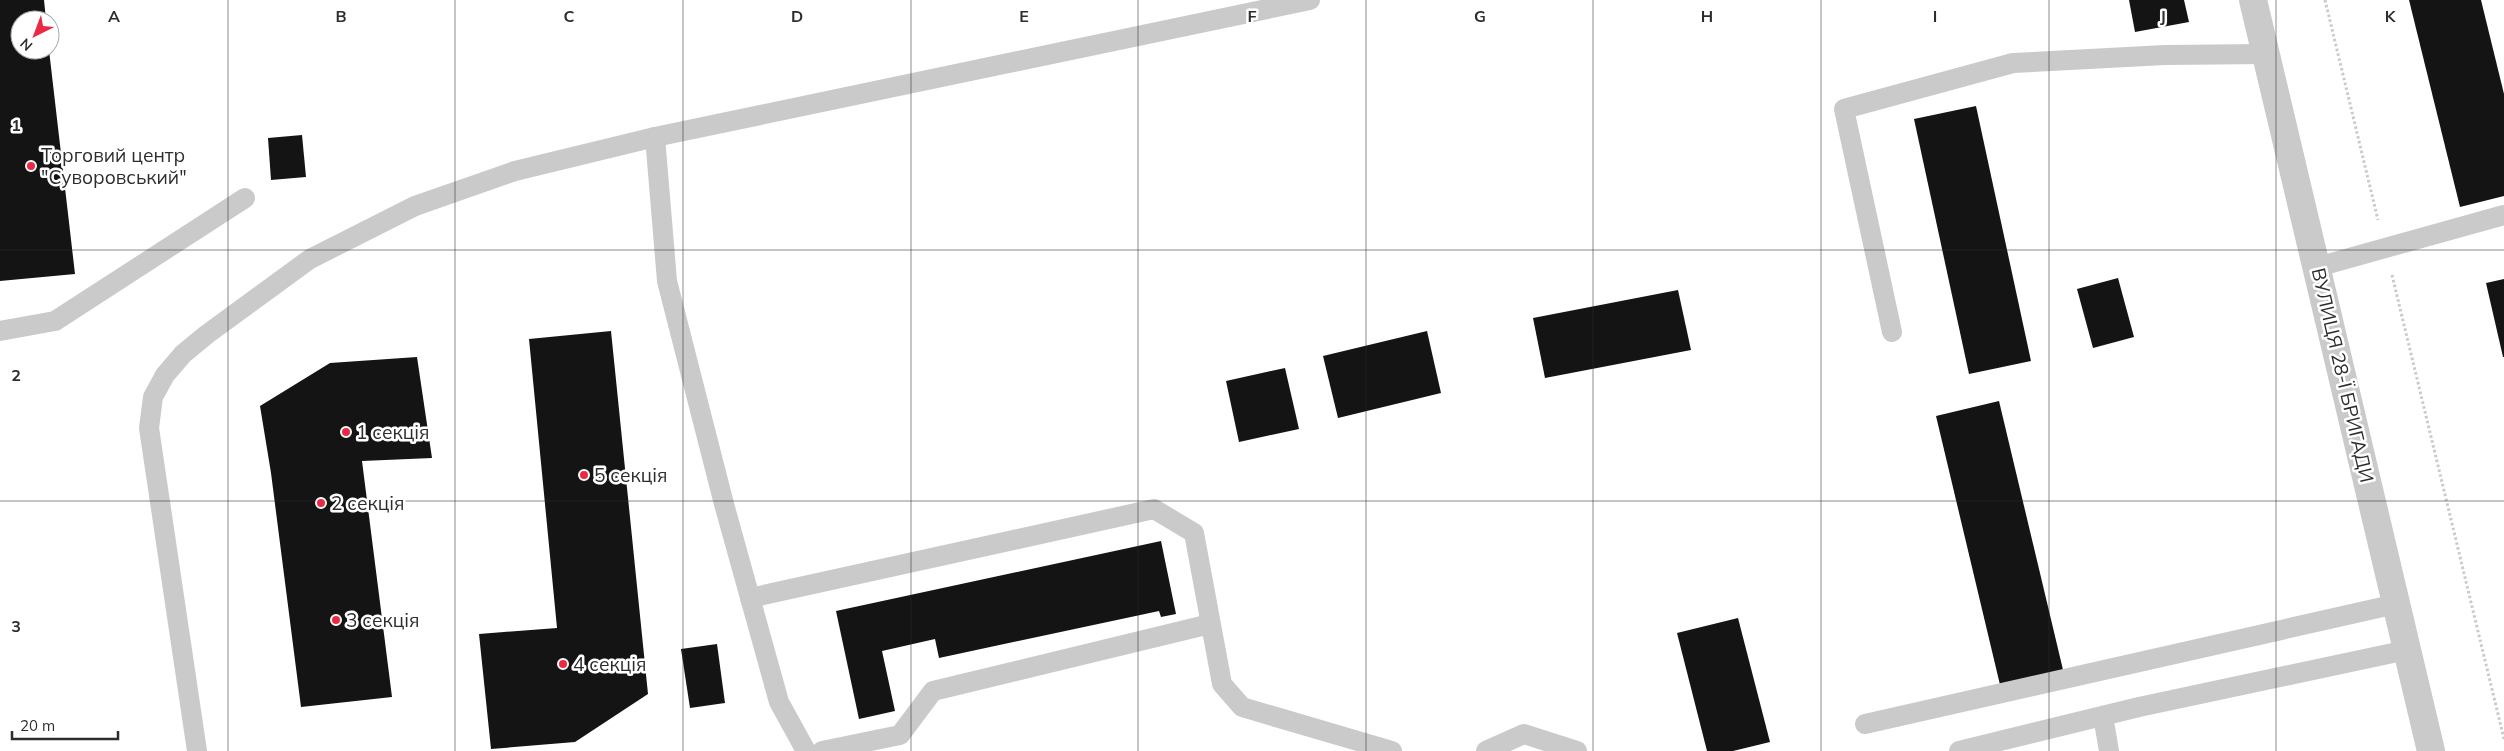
<svg xmlns="http://www.w3.org/2000/svg" width="2504" height="751" viewBox="0 0 2504 751" font-family="Mulish,sans-serif">
  <rect width="100%" height="100%" fill="#fff"/>
  <g fill="#141414">
    <path d="M0,0H44L46,20H20V50H49L75,274L0,281Z"/>
    <path d="M2129,0H2184L2189,22L2135,32Z"/>
    <path d="M2409,0H2481L2504,94V196L2460,207Z"/>
    <path d="M1976,106L2031,361L1969,374L1914,119Z"/>
    <path d="M302,135L306,177L271,180L268,138Z"/>
    <path d="M2118,278L2134,337L2093,348L2077,289Z"/>
    <path d="M2504,279V357H2503L2486,283Z"/>
    <path d="M1678,290L1691,350L1545,378L1533,318Z"/>
    <path d="M611,331L648,694L575,742L491,749L479,634L557,628L529,339Z"/>
    <path d="M1427,331L1441,393L1338,418L1323,356Z"/>
    <path d="M417,357L432,458L362,461L392,697L301,707L271,473L260,406L330,363Z"/>
    <path d="M1285,368L1299,429L1239,442L1226,381Z"/>
    <path d="M1999,401L2064,674L2001,689L1936,416Z"/>
    <path d="M1161,541L1176,614L1161,617L1159,611L939,658L935,639L882,651L895,711L859,719L836,611Z"/>
    <path d="M1738,618L1770,742L1733,751H1707L1677,633Z"/>
    <path d="M717,644L725,703L690,708L681,649Z"/>
  </g>
  <g fill="none" stroke-linecap="round" stroke-linejoin="round">
    <g stroke="#cacaca" stroke-width="3" stroke-dasharray="2.5 2.5" stroke-linecap="butt">
      <path d="M2325,0L2378,220"/>
      <path d="M2392,275L2504,739"/>
    </g>
    <g stroke="#cacaca" stroke-width="20">
      <path d="M655,137L667,281L724,504L779,702L806,751"/>
      <path d="M2317,267L2504,215"/>
      <path d="M0,331L55,321L245,198"/>
      <path d="M1892,332L1844,109L2013,63L2165,55L2266,54"/>
      <path d="M750,598L1154,509L1194,533L1222,684L1242,707L1392,751"/>
      <path d="M2103,716L2109,751"/>
      <path d="M1865,724L2396,604"/>
      <path d="M197,751L149,428L153,397L165,375L183,354L206,335L310,259L415,206L515,171L655,137L1310,0"/>
      <path d="M822,751L900,735L933,691L1210,624"/>
      <path d="M1486,751L1524,734L1577,751"/>
      <path d="M1959,751L2139,707L2407,650"/>
    </g>
    <path stroke="#cacaca" stroke-width="28" d="M2253,0L2431,751"/>
  </g>
  <path fill="none" stroke="#2d2d2d" stroke-width="1" stroke-opacity="0.55" d="M228,0V751M455,0V751M683,0V751M911,0V751M1138,0V751M1366,0V751M1593,0V751M1821,0V751M2049,0V751M2276,0V751M0,250H2504M0,501H2504"/>
  <g fill="#ea2942" stroke="#fff" stroke-width="2">
    <circle cx="31" cy="166" r="5"/>
    <circle cx="346" cy="432" r="5"/>
    <circle cx="584" cy="475" r="5"/>
    <circle cx="321" cy="503" r="5"/>
    <circle cx="336" cy="620" r="5"/>
    <circle cx="563" cy="664" r="5"/>
  </g>
  <g text-anchor="middle" stroke-width="5" stroke-linejoin="round" paint-order="stroke">
    <g font-size="19" fill="#2d2d2d" stroke="#fff" text-anchor="start">
      <text x="41" y="162">Торговий центр<tspan x="41" dy="22">"Суворовський"</tspan></text>
      <text x="356" y="439">1 секція</text>
      <text x="594" y="482">5 секція</text>
      <text x="331" y="510">2 секція</text>
      <text x="346" y="627">3 секція</text>
      <text x="573" y="671">4 секція</text>
    </g>
    <g font-size="19" fill="#2d2d2d" stroke="#fff">
      <text transform="translate(2343 375) rotate(77)" y="7">ВУЛИЦЯ 28-Ї БРИГАДИ</text>
    </g>
  </g>
  <g font-size="16" text-anchor="middle" font-weight="bold" fill="#2d2d2d" stroke="#fff" stroke-width="5" stroke-linejoin="round" paint-order="stroke">
    <text x="114" y="22">A</text>
    <text x="341" y="22">B</text>
    <text x="569" y="22">C</text>
    <text x="797" y="22">D</text>
    <text x="1024" y="22">E</text>
    <text x="1252" y="22">F</text>
    <text x="1480" y="22">G</text>
    <text x="1707" y="22">H</text>
    <text x="1935" y="22">I</text>
    <text x="2163" y="22">J</text>
    <text x="2390" y="22">K</text>
    <text x="16" y="131">1</text>
    <text x="16" y="381">2</text>
    <text x="16" y="632">3</text>
  </g>
  <g transform="translate(35 35) rotate(222)"><circle r="24" fill="#ffffff" stroke="#ababab"/>
  <path d="M0-4L9 19L0 12L-9 19Z" fill="#ea2942"/>
  <text y="-8" font-size="14" font-weight="bold" text-anchor="middle" fill="#2d2d2d">N</text>
  </g>
  <path d="M12 731v8h106v-8" fill="none" stroke="#2d2d2d" stroke-width="2.5"/>
  <text x="20" y="731" font-size="15" fill="#2d2d2d" stroke="#ffffff" stroke-width="4" paint-order="stroke">20 m</text>
</svg>
